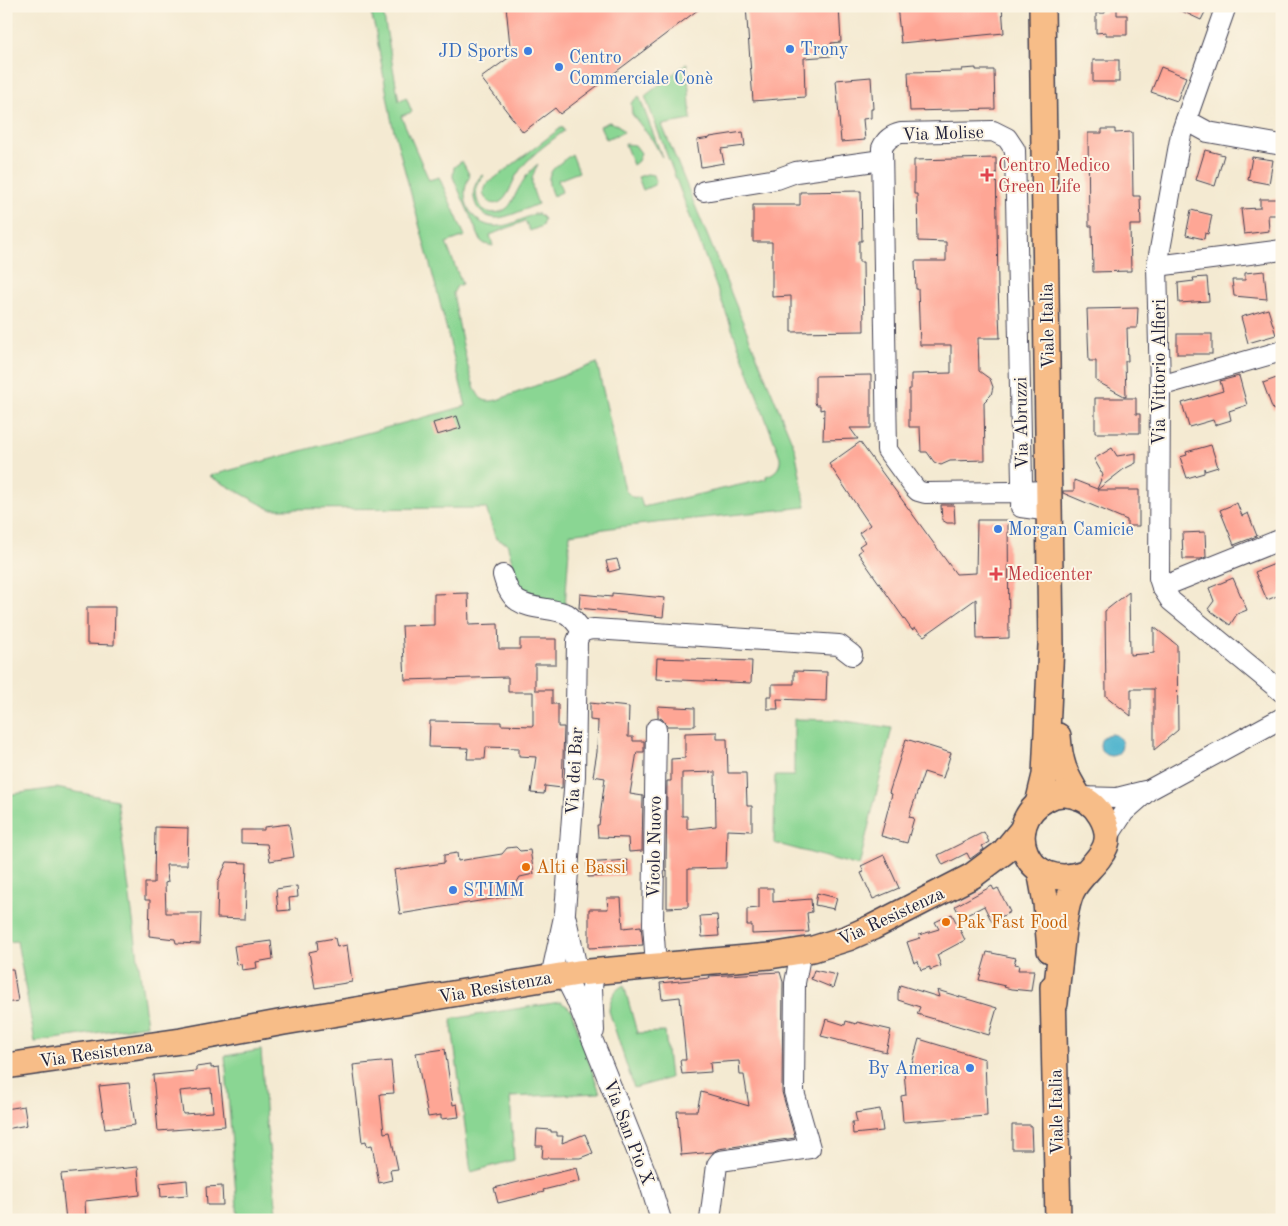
<svg xmlns="http://www.w3.org/2000/svg" width="1288" height="1226" viewBox="0 0 1288 1226" font-family="'Old Standard TT',serif">
  <rect width="100%" height="100%" fill="#fcf5e5"/>
  <filter id="ink" filterUnits="userSpaceOnUse"><feTurbulence type="fractalNoise" baseFrequency=".02" numOctaves="2"/><feDisplacementMap in="SourceGraphic" scale="10" xChannelSelector="R" yChannelSelector="G"/><feConvolveMatrix kernelMatrix="1 2 1 2 8 2 1 2 1" color-interpolation-filters="sRGB"/></filter>
  <filter id="wash" filterUnits="userSpaceOnUse"><feTurbulence type="fractalNoise" baseFrequency=".0096" numOctaves="4" result="noise"/><feDisplacementMap in="SourceGraphic" scale="20" xChannelSelector="R" yChannelSelector="G"/><feGaussianBlur stdDeviation="1.12" result="paint"/><feColorMatrix in="noise" values="0 0 0 0 0 0 0 0 0 0 0 0 0 0 0 0 0 1.4 0 .05"/><feComposite in="paint" operator="in"/></filter>
  <g filter="url(#wash)">
    <rect width="100%" height="100%" fill="#f4ead2"/>
    <g fill="#8ad693" stroke="#567c67">
      <path d="M369,6H382L399,101L406,97L412,112L401,116L429,180L439,177L465,236L446,243L462,284L457,286L453,293C457,312 469,391 482,399C487,402 492,401 497,400L597,363L625,490L632,497L640,498L643,507L766,479V476C776,473 781,467 780,457L645,96L687,63L691,120L662,125L795,449L806,507L618,527L570,534L565,607L522,597L507,543L496,539L486,508L270,509L209,476L466,406L437,291L392,123L375,28Z"/>
      <path d="M639,96L662,157L653,141L632,114L631,103Z"/>
      <path d="M609,122L618,125L624,132L606,139L600,126Z"/>
      <path d="M562,127L564,131C547,144 527,157 516,176C512,183 508,198 500,202C492,207 485,200 483,193L487,184Z"/>
      <path d="M625,144L635,145L641,153L638,161L633,165Z"/>
      <path d="M572,154L579,172L558,180L562,192L553,196C542,172 554,168 572,154Z"/>
      <path d="M462,161L470,176C456,198 473,230 501,226C512,225 524,218 534,214H539L544,219L542,226L530,231L525,221L490,235L493,246L485,244L481,241L453,177L454,167Z"/>
      <path d="M538,164C529,181 531,186 538,204C527,208 508,218 496,218C473,217 467,189 482,175L484,176C469,190 477,218 500,212C512,208 513,198 519,188C524,179 530,170 538,164Z"/>
      <path d="M647,174L654,175L656,182L654,185L643,190L638,177Z"/>
      <path d="M794,719L838,720L892,728L859,866L774,843L775,776H794Z"/>
      <path d="M56,788L117,800L147,1025L35,1042L17,941L6,942V795Z"/>
      <path d="M624,985L637,1033L665,1032L670,1078L634,1088L609,1011C610,1000 613,990 624,985Z"/>
      <path d="M560,1002L567,1006L571,1010L600,1093L510,1097L514,1160L471,1172L451,1019Z"/>
      <path d="M261,1050L266,1122L278,1220H238L225,1056Z"/>
    </g>
    <circle fill="#4eb4cd" stroke="#386b84" cx="1111" cy="745" r="11"/>
    <g id="blocks">
      <g fill="#fea695" fill-rule="evenodd">
        <path d="M506,6H703L560,114L555,108L523,132L481,78L511,56Z"/>
        <path d="M746,6H839L841,42L831,43L832,56L804,58L805,97L753,101Z"/>
        <path d="M897,6H1002L1004,33L901,43Z"/>
        <path d="M1171,6H1208L1201,20Z"/>
        <path d="M1117,7V15H1127V35H1106V32L1096,33V13H1105V8Z"/>
        <rect x="1093" y="60" width="26" height="22"/>
        <path d="M1161,67L1186,77L1177,101L1151,92Z"/>
        <path d="M976,68V70H994L995,109L910,111L908,72L962,71V69Z"/>
        <path d="M871,77L873,109H871V118L863,119L865,140L841,142L836,80Z"/>
        <path d="M1102,129H1115V133L1132,132L1133,196H1140L1141,225H1130L1131,271L1093,272L1092,226H1089L1088,133H1102Z"/>
        <path d="M743,132L745,146L721,149L724,163L701,167L697,140L710,138V137Z"/>
        <path d="M1205,150L1224,155L1215,186L1196,180Z"/>
        <path d="M1252,157L1273,160L1269,184L1248,180Z"/>
        <path d="M996,158L998,287L1000,338H978L979,371L990,379L993,387L991,395L984,402L985,460L950,461L941,465L934,462L927,452H921L920,427H909V389H911V374L951,373V345H920L918,289H916L915,261H946V242L918,241L917,194H914V160Z"/>
        <path d="M861,191L862,241H859V262H863L864,331L791,332V296L772,297V242H753V205H800V192Z"/>
        <path d="M1260,199H1282V215H1268L1269,231L1244,234L1241,209L1260,208Z"/>
        <path d="M1191,210L1212,215L1208,234L1205,233L1204,239L1186,235Z"/>
        <path d="M1264,271L1267,299L1234,296L1232,280H1245V273Z"/>
        <path d="M1207,277L1209,301L1179,303L1178,283L1194,281L1193,278Z"/>
        <path d="M1138,308L1137,328H1127L1128,361H1125L1126,397L1096,381V361H1089L1087,309Z"/>
        <path d="M1268,309L1276,335L1248,343L1241,317Z"/>
        <rect x="1177" y="334" width="35" height="20"/>
        <path d="M871,375V428H850L858,439L823,440L824,409L820,410V405H816L815,402V376Z"/>
        <path d="M1239,376L1247,405L1229,411L1231,420L1215,425L1213,420L1189,427L1182,403L1223,391L1220,381Z"/>
        <path d="M1279,377L1282,384V406L1273,410L1263,383Z"/>
        <path d="M1095,398H1136V414H1140V433H1095Z"/>
        <path d="M457,416L461,428L437,435L433,423Z"/>
        <path d="M860,442L956,574L976,573L977,520H1008L1009,638L977,639L976,599L924,636L915,628L912,630L858,553L862,550L859,546L865,542L859,533L870,525L829,464Z"/>
        <path d="M1211,445L1218,467L1205,471L1204,468V473L1187,478L1180,457L1187,455L1186,452Z"/>
        <path d="M1112,448L1117,456L1136,453V463L1124,469L1097,490H1139V526H1127V520L1063,493V491H1074V480L1097,489L1103,475L1094,459Z"/>
        <path d="M1237,503L1242,516L1248,513L1257,536L1234,545L1220,510Z"/>
        <path d="M941,505H954L955,523H947L942,520Z"/>
        <path d="M1205,532L1206,557L1201,559H1183L1182,533Z"/>
        <path d="M617,559L620,569L609,572L606,561Z"/>
        <path d="M1282,561V594L1267,600L1255,572Z"/>
        <path d="M1233,578L1247,610L1237,614L1230,625L1208,609L1214,601L1209,588Z"/>
        <path d="M1129,592L1130,655L1154,653V627L1177,645L1178,730L1154,750V689H1131V716L1106,696L1105,611Z"/>
        <path d="M468,593L469,625L498,624L499,649H520V639H556V664H535V690H552V704H558V727H564L562,788L545,786L544,794L531,793L536,757L519,756V748L486,747L485,759H467L468,748L429,747L430,721L501,722V725L533,726V692H508V677L405,680L402,626L434,625V594Z"/>
        <path d="M612,593L665,598L663,617L579,608L580,594L612,597Z"/>
        <path d="M87,607H115L114,645L87,644Z"/>
        <path d="M657,658L752,661L751,683L656,679Z"/>
        <path d="M794,671L827,672L826,701L777,699L778,709H767V696H772V684H794Z"/>
        <path d="M590,703L629,707L628,737H633V741H644V752H637L630,794L643,796L642,851L629,852L628,838L598,837L597,825H599L605,778L593,776L597,752L598,721L590,720Z"/>
        <path d="M658,706L695,708V726H667L662,719L658,717Z"/>
        <path d="M717,732V739H727L728,773H746L747,806H752V831L727,830L726,868L688,869V907L667,908V871L666,872L667,781H671V759L685,758V733ZM715,772L716,826L687,829V816H682V773Z"/>
        <path d="M906,739L951,753L943,778L924,772L909,817L914,818L907,843L881,836L892,794L889,793Z"/>
        <path d="M289,824L294,857L270,861L267,844L241,843V830H264V827Z"/>
        <path d="M155,827L188,828L187,865H166L168,882L165,883L166,913H201L200,944L176,943L175,939L149,936L150,900H145V883H154Z"/>
        <path d="M984,832L989,842L982,846L984,849L970,859L967,853L943,865L938,855Z"/>
        <path d="M516,847L520,851L530,850L534,874L520,877L514,887L516,895L400,914L394,870L444,863V855L457,853L458,861L502,854L507,848Z"/>
        <path d="M884,855L899,888L873,899L861,873L864,872L861,866Z"/>
        <path d="M627,860L628,875L588,877L587,863Z"/>
        <path d="M227,862L247,863L245,919L217,918L218,882Z"/>
        <path d="M297,886L298,897L289,898L290,910L278,911L276,889Z"/>
        <path d="M992,886L994,890L998,888L1010,912L992,922L984,906L961,918L955,906Z"/>
        <path d="M759,888H773V902L811,899L812,912L807,913L809,932L752,934V925H747V909L759,908Z"/>
        <path d="M817,893L837,898L834,909L815,905Z"/>
        <path d="M607,898H621L623,928L641,926L643,945L589,948V909H608Z"/>
        <path d="M952,914L965,940L937,955L941,966L930,970V967L921,970L918,961L914,963L907,942L920,938L919,935L939,929L935,922Z"/>
        <path d="M717,915L719,936L702,937L700,916Z"/>
        <path d="M335,938L337,947L347,945L352,982L315,988L309,952L318,950L317,941Z"/>
        <path d="M271,941L273,959L256,962L257,968L242,970L241,964L237,965L234,946Z"/>
        <path d="M987,952L1016,958L1014,964L1019,965L1018,970H1034L1031,991L1011,989L1004,987L1005,986L979,980Z"/>
        <path d="M6,969H13L18,1001L6,1003Z"/>
        <path d="M814,970L837,975L833,988L811,979Z"/>
        <path d="M780,972L783,982L782,1092L795,1138L718,1149L713,1152L681,1155L677,1111H697L701,1092L749,1106L744,1075H740L739,1061L710,1063L711,1072L682,1074L680,1060H686L680,997L662,999L660,983L710,978L709,976Z"/>
        <path d="M900,985L939,997L937,990L997,1008L989,1035L917,1014L920,1007L898,1000V992Z"/>
        <path d="M826,1019L845,1025L846,1021L856,1024L857,1022L891,1030L886,1052L821,1036Z"/>
        <path d="M919,1039L985,1059L987,1116L903,1122L901,1096L906,1095L904,1071H910Z"/>
        <path d="M445,1049L453,1105L457,1104L459,1117L441,1119V1115L428,1117L416,1053Z"/>
        <path d="M391,1061L394,1093L380,1094L384,1133L390,1132L398,1169L390,1170L392,1180L379,1183L372,1145L367,1146L366,1141L362,1142L353,1065Z"/>
        <path d="M211,1065V1068L219,1067L225,1126L158,1131L153,1075L196,1071V1067ZM211,1088L213,1112L183,1114L180,1091Z"/>
        <path d="M129,1083L135,1125L105,1129L99,1086Z"/>
        <path d="M24,1106L27,1125L6,1129V1109Z"/>
        <path d="M880,1109L883,1131L853,1134L852,1122H857L855,1113Z"/>
        <path d="M1012,1125H1031L1032,1149H1012Z"/>
        <path d="M537,1129L551,1130V1132H557V1136H563L562,1143L585,1134L593,1153L580,1158H542L543,1146H536Z"/>
        <path d="M138,1167L140,1195L85,1201L86,1220H66L61,1174Z"/>
        <path d="M577,1168L580,1181L543,1190L544,1192L498,1203L494,1188Z"/>
        <path d="M187,1180L188,1195L161,1197L160,1183Z"/>
        <path d="M222,1186L223,1205H207L206,1187Z"/>
      </g>
    </g>
  </g>
  <g filter="url(#ink)">
    <use href="#blocks" fill-opacity="0" stroke="#424052" stroke-width="1"/>
    <g fill="none" stroke-linecap="round" stroke-linejoin="round">
      <g stroke="#424052" stroke-width="22">
        <g id="minor">
          <path d="M1226,6L1181,134L1157,266L1160,386L1159,578L1162,587L1171,601L1282,692"/>
          <path d="M1186,120L1208,132L1282,145"/>
          <path d="M704,191L777,179L796,172L882,160"/>
          <path d="M1157,266L1282,250"/>
          <path d="M1160,386L1282,351"/>
          <path d="M1049,491L1011,492L925,493L918,491L914,487L887,450L882,148C886,139 892,135 901,133L993,131L1007,138L1015,150L1022,482L1021,507L1050,511"/>
          <path d="M503,575C511,606 524,605 552,610C557,611 562,612 567,614C573,618 578,625 582,631"/>
          <path d="M1162,587L1282,539"/>
          <path d="M656,729L653,924L656,965"/>
          <path d="M1079,797L1117,798L1145,791"/>
          <path d="M1107,838L1124,812L1149,790L1282,718"/>
          <path d="M566,919L578,973"/>
          <path d="M594,971L592,988L594,1031"/>
          <path d="M564,975L576,999L649,1181L661,1220"/>
          <path d="M551,977L565,912L575,776L577,641C580,632 584,630 594,629L839,645L852,655"/>
          <path d="M710,1220L717,1165L720,1161L810,1148L794,1092L795,983L801,951"/>
        </g>
      </g>
      <g stroke="#424052" stroke-width="28">
        <g id="major">
          <path d="M1058,736C1060,763 1064,773 1079,797"/>
          <path d="M1038,804L1045,775L1051,645L1042,6"/>
          <path d="M1040,870L1046,903L1050,950"/>
          <path d="M1053,987L1058,1220"/>
          <path d="M1055,1003C1057,982 1060,961 1062,939C1064,923 1065,906 1072,891C1085,865 1122,852 1101,816C1095,805 1084,797 1071,795C1063,793 1053,795 1046,799C999,825 1027,894 1084,873"/>
          <path d="M6,1066L181,1041L284,1022L578,973L770,956L813,949L848,938L873,927L972,876L1004,852L1023,829"/>
        </g>
      </g>
      <use href="#minor" stroke="#fff" stroke-width="20"/>
      <use href="#major" stroke="#f7bd88" stroke-width="25"/>
    </g>
  </g>
  <g fill="#3f7fe0" stroke="#fcf5e5" stroke-width="2">
    <circle cx="790" cy="49" r="5"/>
    <circle cx="528" cy="51" r="5"/>
    <circle cx="559" cy="67" r="5"/>
    <circle cx="998" cy="529" r="5"/>
    <circle cx="453" cy="890" r="5"/>
    <circle cx="970" cy="1068" r="5"/>
  </g>
  <g fill="#e0444e" stroke="#fcf5e5" stroke-width="2">
    <path d="M984.5 167.5h5v5h5v5h-5v5h-5v-5h-5v-5h5z"/>
    <path d="M993.5 566.5h5v5h5v5h-5v5h-5v-5h-5v-5h5z"/>
  </g>
  <g fill="#e8710a" stroke="#fcf5e5" stroke-width="2">
    <circle cx="526" cy="867" r="5"/>
    <circle cx="946" cy="922" r="5"/>
  </g>
  <g text-anchor="middle" stroke-width="4" stroke-linejoin="round" paint-order="stroke">
    <g font-size="18" fill="#366cbe" stroke="#fcf5e5" text-anchor="start">
      <text x="800" y="55">Trony</text>
      <text x="518" y="57" text-anchor="end">JD Sports</text>
      <text x="569" y="63">Centro<tspan x="569" dy="21">Commerciale Conè</tspan></text>
      <text x="1008" y="535">Morgan Camicie</text>
      <text x="463" y="896">STIMM</text>
      <text x="960" y="1074" text-anchor="end">By America</text>
    </g>
    <g font-size="18" fill="#22223b" stroke="#fcf5e5">
      <text transform="translate(943 133) rotate(-2)" y="6">Via Molise</text>
      <text transform="translate(1047 326) rotate(-91)" y="6">Viale Italia</text>
      <text transform="translate(1159 372) rotate(-90)" y="6">Via Vittorio Alfieri</text>
      <text transform="translate(1021 423) rotate(-91)" y="6">Via Abruzzi</text>
      <text transform="translate(574 771) rotate(-87)" y="6">Via dei Bar</text>
      <text transform="translate(654 847) rotate(-89)" y="6">Vicolo Nuovo</text>
      <text transform="translate(891 916) rotate(-25)" y="6">Via Resistenza</text>
      <text transform="translate(495 987) rotate(-10)" y="6">Via Resistenza</text>
      <text transform="translate(96 1053) rotate(-8)" y="6">Via Resistenza</text>
      <text transform="translate(1056 1112) rotate(-91)" y="6">Viale Italia</text>
      <text transform="translate(629 1132) rotate(69)" y="6">Via San Pio X</text>
    </g>
    <g font-size="18" fill="#be3a42" stroke="#fcf5e5" text-anchor="start">
      <text x="998" y="171">Centro Medico<tspan x="998" dy="21">Green Life</tspan></text>
      <text x="1007" y="580">Medicenter</text>
    </g>
    <g font-size="18" fill="#c56008" stroke="#fcf5e5" text-anchor="start">
      <text x="536" y="873">Alti e Bassi</text>
      <text x="956" y="928">Pak Fast Food</text>
    </g>
  </g>
  <rect width="1288" height="1226" fill="none" stroke="#fcf5e5" stroke-width="25"/>
</svg>
